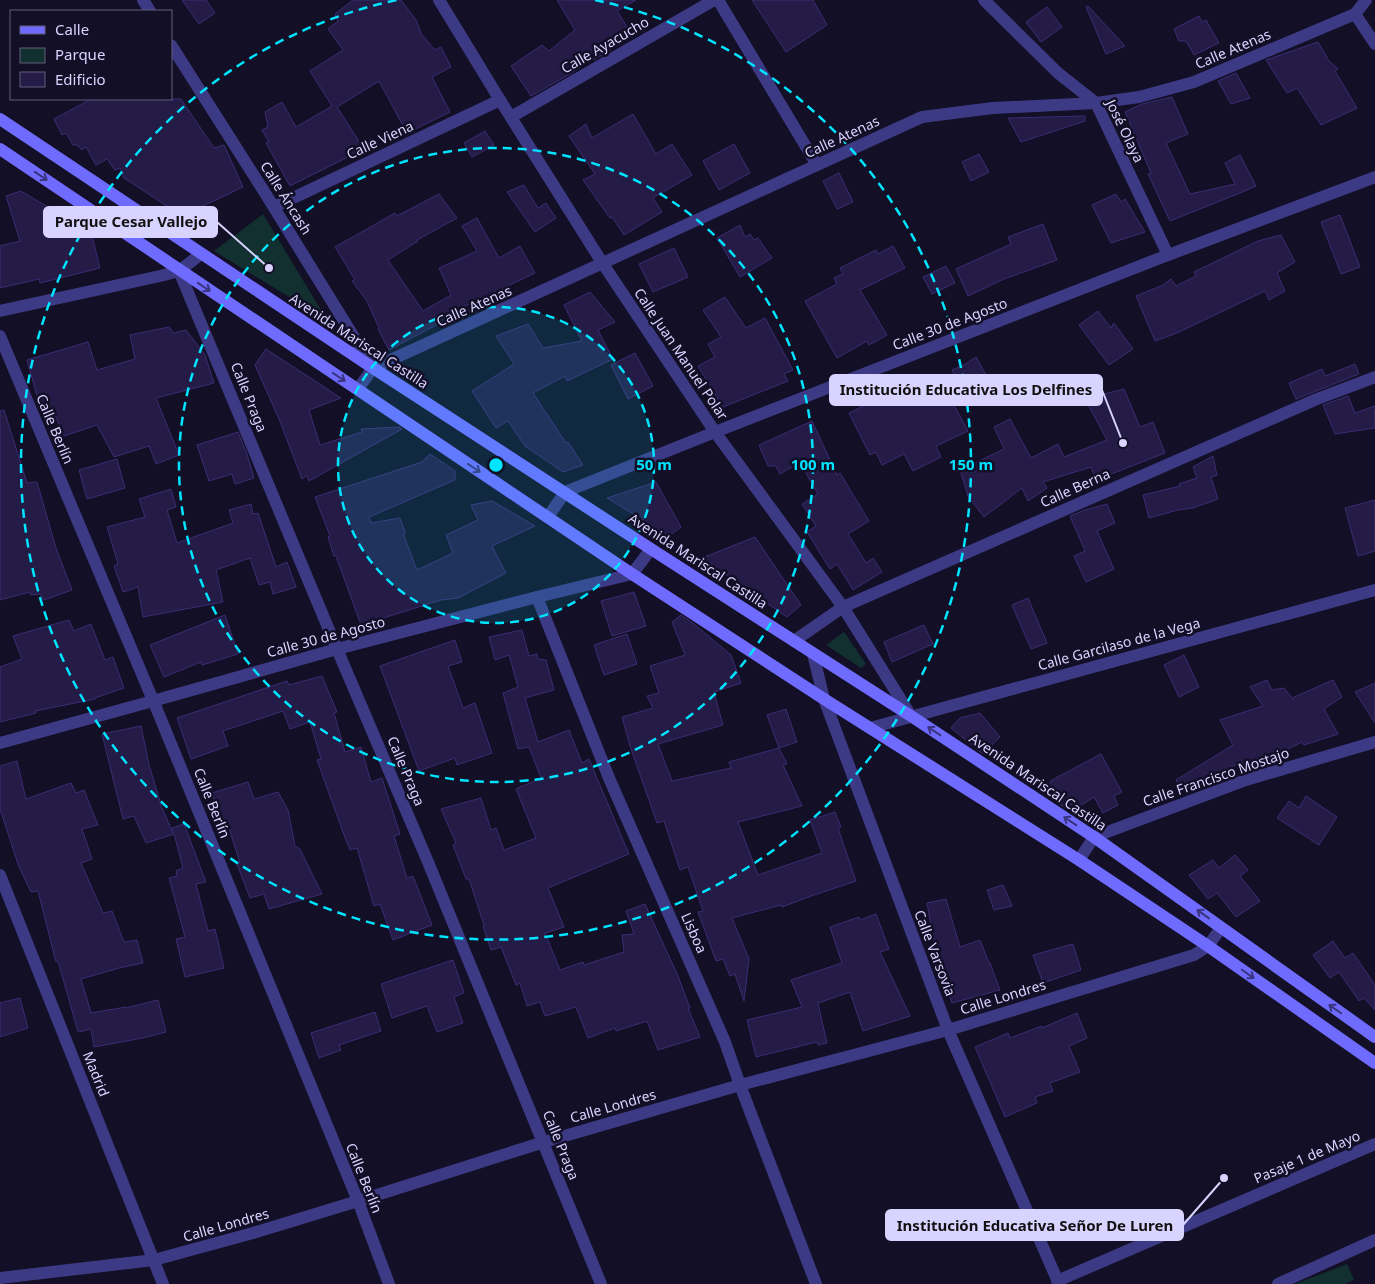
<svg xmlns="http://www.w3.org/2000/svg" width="1375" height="1284" viewBox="0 0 1375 1284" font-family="'Noto Sans',sans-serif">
  <rect width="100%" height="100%" fill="#130f26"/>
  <g fill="#12302f">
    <path d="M263,214L327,320L214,251Z"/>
    <path d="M844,632L866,664L861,668L826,645Z"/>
    <path d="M1347,1264L1354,1280L1345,1284H1295Z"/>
  </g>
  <g fill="#241b47" stroke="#3b2d73">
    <path d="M182,0H206L215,13L199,24Z"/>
    <path d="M353,0H401L416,20L422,35L435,50L441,47L451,67L432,77L450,112L407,133L379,81L337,107L364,149L290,186L266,143L269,142L262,130L268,127L265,112L282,102L296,127L332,106L310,71L343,50L328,29L338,21L335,14Z"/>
    <path d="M557,0H636L617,11L633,36L594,60L593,58L572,73L531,96L511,66L542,45L549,51L575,30Z"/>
    <path d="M752,0H813L827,25L786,52Z"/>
    <path d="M1088,6L1125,46L1106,54L1086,7Z"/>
    <path d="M1047,7L1062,27L1041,42L1026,22Z"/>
    <path d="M1199,16L1202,22L1206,20L1219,43L1194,55L1186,41H1179L1174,29Z"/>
    <path d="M1318,42L1329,61L1338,69L1335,71L1357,108L1321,125L1297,88L1287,93L1266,60Z"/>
    <path d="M1236,73L1250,98L1231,104L1218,81Z"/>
    <path d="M1172,97L1188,134L1166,143L1190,194L1235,184L1225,163L1240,155L1256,186L1240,193L1170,221L1148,174L1151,173L1125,112L1142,104Z"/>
    <path d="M91,99H181L214,148L224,145L243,187L182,216L124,178L120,168L115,170L107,159L96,165L86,147L82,150L77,145H73L66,133L62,135L54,119Z"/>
    <path d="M633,114L656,154L672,144L692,175L653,198L662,212L624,235L612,217L610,218L583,180L595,174L569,136L586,124L592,138Z"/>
    <path d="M1085,116V121L1021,142L1008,118Z"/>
    <path d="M485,131L494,145L472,157L464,143Z"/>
    <path d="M734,144L750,173L719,190L703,161Z"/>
    <path d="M979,154L989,172L971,181L962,162Z"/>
    <path d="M839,173L853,202L837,209L823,181Z"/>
    <path d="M524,185L538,208L546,203L556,218L535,232L507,192Z"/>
    <path d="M21,191L78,225L89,224L100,268L40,283L39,279L0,288V246L20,241L6,196Z"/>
    <path d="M439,194L457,218L417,240L418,241L388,260L423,311L451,295L439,268L477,251L462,226L477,218L499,258L520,246L535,273L440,318L442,322L389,350L378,329L379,328L367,301L352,281L355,280L335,247L395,213L397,216Z"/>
    <path d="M1116,194L1121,202L1125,199L1145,232L1111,243L1092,205Z"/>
    <path d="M1340,215L1360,267L1341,274L1321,222Z"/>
    <path d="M1043,224L1057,260L1004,279L968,296L956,269L1011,244L1008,237Z"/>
    <path d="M740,225L745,237L750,234L754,240L758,238L772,258L740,277L717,238Z"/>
    <path d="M1281,235L1295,262L1277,273L1285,291L1269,300L1265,291L1177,333L1155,341L1136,296L1163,285L1171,279L1176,286L1196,276L1194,272L1258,241Z"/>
    <path d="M893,246L905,268L860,290L887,335L869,345L867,341L837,358L805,301L837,284L834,278L843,274L840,268L876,250L878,254Z"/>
    <path d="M674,248L688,277L653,292L639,264Z"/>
    <path d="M946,266L955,283L932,294L923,277Z"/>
    <path d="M590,292L615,322L598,330L613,359L567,381L565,376L533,393L566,443L568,442L583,465L563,472L525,446L508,421L496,428L472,391L514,364L496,336L528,324L543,348L582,341L564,305Z"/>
    <path d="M725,297L746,328L765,318L793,370L784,374L788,381L723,407L698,366L715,357L708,344L721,337L703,310Z"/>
    <path d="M1098,311L1111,328L1114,323L1133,349L1109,365L1079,325Z"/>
    <path d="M169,327L174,333L186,330L205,355L214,383L156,398L179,455L156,464L149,446L114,457L97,425L64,436L54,413L43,417L27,360L88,342L97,370L135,359L130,335Z"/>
    <path d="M266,349L341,398L309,410L320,445L362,432L361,429L399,427L402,429L309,481L307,475L302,479L279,419L255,365Z"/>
    <path d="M635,353L653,386L628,399L611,365Z"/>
    <path d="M976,357L988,379L954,405L968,431L936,446L941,457L913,471L904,454L882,465L876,452L870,455L849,413L906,385L907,387L954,374L952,370L964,365Z"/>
    <path d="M1355,364L1359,374L1296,399L1289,383L1322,369L1325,376Z"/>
    <path d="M1124,389L1140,427L1153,422L1165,453L1096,480L1091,467L1043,482L1047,488L1028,501L1022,488L984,517L968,496L960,470L1004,449L994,427L1010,419L1031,458L1058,444L1064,457L1107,440L1085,399Z"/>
    <path d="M1348,396L1355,413L1375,406V428L1335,434L1323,405Z"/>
    <path d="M4,410L27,483L37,482L56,548L72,590L44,600L40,594L31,595L30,592L0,600V411Z"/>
    <path d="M812,421L837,475L840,473L869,521L848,534L866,563L873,558L882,572L853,590L837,564L830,569L807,532L816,526L802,504L818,494L803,468L796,470L795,465L780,474L776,466H768L759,445Z"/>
    <path d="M238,432L247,454L254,478L235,484L232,474L209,481L197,445Z"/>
    <path d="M430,454L455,471V480L369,517L371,523L400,518L405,532L404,536L417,570L453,553L446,535L478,520L471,505L492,501L535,526L492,546L506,573L458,598L441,600L361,625L336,556H334L328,537L330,536L315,497L422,462Z"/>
    <path d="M1213,456L1217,475L1211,477L1218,499L1193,508L1178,510L1149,518L1143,495L1180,486L1179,484L1197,478L1193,467Z"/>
    <path d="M117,459L125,488L87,499L79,470Z"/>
    <path d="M656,482L681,527L669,536L607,498Z"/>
    <path d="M171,489L176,507L167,510L177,543L233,523L229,510L251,504L253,514L258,513L276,567L287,562L296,587L273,594L270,582L259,585L250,558L216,570L223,602L143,617L138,587L123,592L114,566L118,564L107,527L145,517L139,499Z"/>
    <path d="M1375,500V551L1358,556L1345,508Z"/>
    <path d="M1107,504L1115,523L1097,531L1114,569L1086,582L1074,556L1085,551L1070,516L1085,510Z"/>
    <path d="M755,537L801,605L787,617L702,558Z"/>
    <path d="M634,592L646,626L612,636L601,601Z"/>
    <path d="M1028,598L1047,643L1031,649L1012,605Z"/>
    <path d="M225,615L238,654L202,665L201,662L164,677L150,645Z"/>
    <path d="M681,615L694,624L731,655L741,683L714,692L723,725L658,744L672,781L731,768L729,762L779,748L787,764L783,765L802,806L738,822L758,875L822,853L810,820L835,812L841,827L838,828L856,881L814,895L782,907L781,905L732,918L749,959L744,1001L735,974L730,976L723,959L716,961L698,912L703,911L688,867L680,870L664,821L657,823L630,746L622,717L653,708L647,696L659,693L650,666L685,655L672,622Z"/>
    <path d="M69,620L74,631L91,624L105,660L113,657L124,688L95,698V699L35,711L36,713L0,722V667L22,659L13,636Z"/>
    <path d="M924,625L933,644L892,662L884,642Z"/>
    <path d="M522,630L529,656L537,654L538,659L546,660L554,690L525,698L538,742L569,730L582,763L589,759L629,854L548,888L564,927L545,933L560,970L583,962L584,965L624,952L622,935L634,934L626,911L645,904L678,976L690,1008H688L700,1037L658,1050L647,1021L616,1031L615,1028L588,1038L576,1007L545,1016L540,1002L527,1006L520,983L516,985L501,947L491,950L483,926L484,925L469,879H466L453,845L456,843L441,809L481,798L491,830L496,828L504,850L536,838L516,789L541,778L529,747L518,749L503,693L518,687L509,655L495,660L489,637Z"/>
    <path d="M627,634L637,664L604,675L594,645Z"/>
    <path d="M455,640L462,662L448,666L463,708L475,703L492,753L457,765L455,758L419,771L380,666Z"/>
    <path d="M1184,655L1199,687L1179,697L1164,665Z"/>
    <path d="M322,676L337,712L334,713L345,752L361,747L371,782L382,778L400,834L394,836L407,878L413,876L432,925L393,940L380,904L374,906L357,848L350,850L344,835L317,760L321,759L310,722L290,729L283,711L223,731L228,746L191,759L177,718L287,681L289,685Z"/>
    <path d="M1267,680L1272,690L1284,688L1292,698L1333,680L1342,697L1324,709L1338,734L1304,745L1302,742L1268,759L1244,766L1242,762L1181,789L1176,780L1233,745L1220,720L1263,706L1250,687Z"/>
    <path d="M1375,683V723L1355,692Z"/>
    <path d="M786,709L797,742L779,748L767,715Z"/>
    <path d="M980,713L1000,737L983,754L951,728L960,718Z"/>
    <path d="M141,726L149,765L162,808L173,833L172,828L184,824L206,882L196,884L208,931L215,929L224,968L185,977L176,939L185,937L169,878L177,876L176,871L183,868L174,834L146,843L134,816L123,819L102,734Z"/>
    <path d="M1101,754L1122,792L1114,796L1118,805L1103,813L1094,797L1071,812L1043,791L1052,780Z"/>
    <path d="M17,761L26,799L71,783L76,793L84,790L98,825L82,829L92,859L81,863L103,913L112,911L124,942L137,940L143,963L119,968L81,979L91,1013L126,1007V1008L158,1000L166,1032L143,1038L94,1047L91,1029L78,1032L58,961L56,962L38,891L31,892L19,867L0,809V766Z"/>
    <path d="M248,782L254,799L278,792L288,810L295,846L300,849L322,894L269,909L264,894L250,898L237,864L240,863L228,825L222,826L212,793Z"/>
    <path d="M1306,796L1337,817L1319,845L1277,818L1289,801L1299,808Z"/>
    <path d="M1235,855L1248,870L1240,876L1260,901L1236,917L1217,893L1208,899L1189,875L1213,860L1219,868Z"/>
    <path d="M1003,885L1012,906L994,910L987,890Z"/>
    <path d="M946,899L960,947L980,940L989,963H990L1000,990L952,1003L937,960L927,903Z"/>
    <path d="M876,914L889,949L880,952L910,1016L863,1031L850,992L818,1003L827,1043L818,1045L817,1042L756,1057L747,1020L802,1007L791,980L842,963L830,927L859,917L860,920Z"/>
    <path d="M1333,941L1345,958L1353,953L1375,985V1010L1364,998L1359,1001L1339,972L1330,978L1313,955Z"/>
    <path d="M1073,944L1081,970L1043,983L1033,955Z"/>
    <path d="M453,960L464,993L454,997L463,1023L437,1032L427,1006L392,1018L381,984Z"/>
    <path d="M20,998L28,1028L0,1037V1003Z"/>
    <path d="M375,1012L381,1031L339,1045L341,1050L319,1058L311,1033Z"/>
    <path d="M1077,1013L1087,1038L1069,1046L1080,1072L1050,1083L1053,1091L1035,1097L1037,1103L1005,1117L975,1047L1008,1033L1010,1038L1042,1026V1028Z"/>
  </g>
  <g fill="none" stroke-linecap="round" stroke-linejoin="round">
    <g stroke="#3d3a85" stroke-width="12">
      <path d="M143,0L150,11"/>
      <path d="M718,0L817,165"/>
      <path d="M984,0L1058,73L1096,103L1168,255"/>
      <path d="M1355,14L1375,44"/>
      <path d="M171,45L265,193L373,368"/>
      <path d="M511,117L714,0"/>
      <path d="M274,207L500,100"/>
      <path d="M179,271L337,649L428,862L601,1284"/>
      <path d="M0,311L160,276L179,271L201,254"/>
      <path d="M0,336L160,717L358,1201L389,1284"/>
      <path d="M358,389L373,368L922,117L993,108L1096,103L1139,97L1194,82L1355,14L1366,0"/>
      <path d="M548,517L565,492L715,432L1168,255L1375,177"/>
      <path d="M537,597L609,778L725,1042L740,1085L816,1284"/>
      <path d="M794,641L843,607L1317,399L1375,377"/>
      <path d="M813,654L824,699L948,1030L1059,1284"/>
      <path d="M0,743L153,701L337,649L537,597L632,574L651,549"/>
      <path d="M1079,860L1094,837L1246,780L1375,742"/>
      <path d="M0,875L163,1284"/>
      <path d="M0,1278L154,1260L253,1233L358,1201L544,1142L740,1085L948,1030L1194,955L1208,946L1221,928"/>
      <path d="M1057,1281L1375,1144"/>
      <path d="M1278,1284L1375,1240"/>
    </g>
    <g stroke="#3d3a85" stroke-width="12">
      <path d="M439,0L500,100L603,264L715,432L843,607L911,716"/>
      <path d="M870,728L1375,590"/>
    </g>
    <g stroke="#6f6bff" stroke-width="12">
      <path d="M0,119L373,368L651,549L911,716L1094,837L1375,1037"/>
      <path d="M0,149L632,574L824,699L1079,860L1208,946L1375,1063"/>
    </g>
  </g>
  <defs><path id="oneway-shaft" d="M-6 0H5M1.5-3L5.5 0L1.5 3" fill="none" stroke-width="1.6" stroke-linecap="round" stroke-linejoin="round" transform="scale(1.25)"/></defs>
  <g stroke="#38347d">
    <use href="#oneway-shaft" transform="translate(41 176) rotate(34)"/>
    <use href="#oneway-shaft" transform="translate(204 287) rotate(34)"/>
    <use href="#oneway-shaft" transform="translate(339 377) rotate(34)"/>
    <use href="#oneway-shaft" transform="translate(474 468) rotate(34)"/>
    <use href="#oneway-shaft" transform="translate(934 731) rotate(-147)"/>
    <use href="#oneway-shaft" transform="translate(1070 821) rotate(-147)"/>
    <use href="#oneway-shaft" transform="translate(1203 914) rotate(-144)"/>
    <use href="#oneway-shaft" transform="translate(1248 974) rotate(35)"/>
    <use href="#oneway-shaft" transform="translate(1335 1009) rotate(-145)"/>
  </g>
  <circle cx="496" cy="465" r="158" fill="#00e5ff" fill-opacity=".12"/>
  <g fill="none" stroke="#00e5ff" stroke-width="2.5" stroke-dasharray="9 6">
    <circle cx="496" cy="465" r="158"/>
    <circle cx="496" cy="465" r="317"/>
    <path d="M595 0A475 475 0 1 1 397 0"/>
  </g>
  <g text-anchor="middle" stroke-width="5" stroke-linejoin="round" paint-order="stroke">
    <g font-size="14" fill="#d9d4ff" stroke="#130f26">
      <text transform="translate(605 45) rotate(-30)" y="5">Calle Ayacucho</text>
      <text transform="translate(1233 49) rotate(-23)" y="5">Calle Atenas</text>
      <text transform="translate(1125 131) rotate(64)" y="5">José Olaya</text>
      <text transform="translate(842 137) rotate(-25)" y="5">Calle Atenas</text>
      <text transform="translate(380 140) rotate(-25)" y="5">Calle Viena</text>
      <text transform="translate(286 198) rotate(58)" y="5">Calle Áncash</text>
      <text transform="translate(474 306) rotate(-24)" y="5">Calle Atenas</text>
      <text transform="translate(950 324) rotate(-21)" y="5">Calle 30 de Agosto</text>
      <text transform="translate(359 341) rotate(33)" y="5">Avenida Mariscal Castilla</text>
      <text transform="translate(681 354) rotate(56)" y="5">Calle Juan Manuel Polar</text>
      <text transform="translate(249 397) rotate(68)" y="5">Calle Praga</text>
      <text transform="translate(55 429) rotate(67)" y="5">Calle Berlín</text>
      <text transform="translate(1075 488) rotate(-24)" y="5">Calle Berna</text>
      <text transform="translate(698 561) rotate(33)" y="5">Avenida Mariscal Castilla</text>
      <text transform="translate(326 637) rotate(-15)" y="5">Calle 30 de Agosto</text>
      <text transform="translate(1119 644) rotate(-15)" y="5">Calle Garcilaso de la Vega</text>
      <text transform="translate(406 771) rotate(67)" y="5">Calle Praga</text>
      <text transform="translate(1216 777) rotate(-19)" y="5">Calle Francisco Mostajo</text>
      <text transform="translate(1038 782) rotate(34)" y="5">Avenida Mariscal Castilla</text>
      <text transform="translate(212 803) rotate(68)" y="5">Calle Berlín</text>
      <text transform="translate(694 933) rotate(66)" y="5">Lisboa</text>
      <text transform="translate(935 953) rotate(69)" y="5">Calle Varsovia</text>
      <text transform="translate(1003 997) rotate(-17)" y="5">Calle Londres</text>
      <text transform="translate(96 1074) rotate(68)" y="5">Madrid</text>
      <text transform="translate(613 1106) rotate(-16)" y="5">Calle Londres</text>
      <text transform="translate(561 1145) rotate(68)" y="5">Calle Praga</text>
      <text transform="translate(1307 1157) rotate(-23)" y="5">Pasaje 1 de Mayo</text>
      <text transform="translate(364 1178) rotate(68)" y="5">Calle Berlín</text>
      <text transform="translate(226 1225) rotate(-16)" y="5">Calle Londres</text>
    </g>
  </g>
  <circle cx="496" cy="465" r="8" fill="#00e5ff" stroke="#130f26" stroke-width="2.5"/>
  <g font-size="15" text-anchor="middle" font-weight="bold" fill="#00e5ff" stroke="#130f26" stroke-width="5" stroke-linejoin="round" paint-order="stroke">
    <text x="654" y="470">50 m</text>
    <text x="813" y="470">100 m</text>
    <text x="971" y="470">150 m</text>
  </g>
  <path fill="none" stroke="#d9d4ff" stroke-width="2" d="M269 268L217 222M1123 443L1102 390M1224 1178L1183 1225"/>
  <g fill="#d9d4ff" stroke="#130f26" stroke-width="2">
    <circle cx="269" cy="268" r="5"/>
    <circle cx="1123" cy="443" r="5"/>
    <circle cx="1224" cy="1178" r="5"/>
  </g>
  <g fill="#d9d4ff" stroke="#d9d4ff" stroke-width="2">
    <rect x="44" y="207" width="173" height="30" rx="5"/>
    <rect x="830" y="375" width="272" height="30" rx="5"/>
    <rect x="886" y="1210" width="297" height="30" rx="5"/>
  </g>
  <g font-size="15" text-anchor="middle" font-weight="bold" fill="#111">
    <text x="131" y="227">Parque Cesar Vallejo</text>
    <text x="966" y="395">Institución Educativa Los Delfines</text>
    <text x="1035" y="1231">Institución Educativa Señor De Luren</text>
  </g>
  <rect x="10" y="10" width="162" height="90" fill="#130f26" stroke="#625e7d"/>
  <rect x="20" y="26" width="25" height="8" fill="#6f6bff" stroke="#625e7d"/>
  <text x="55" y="35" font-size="15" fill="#d9d4ff">Calle</text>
  <rect x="20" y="48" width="25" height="15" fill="#12302f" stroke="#625e7d"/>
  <text x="55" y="60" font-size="15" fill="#d9d4ff">Parque</text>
  <rect x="20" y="72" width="25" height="15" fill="#241b47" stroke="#625e7d"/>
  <text x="55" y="85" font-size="15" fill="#d9d4ff">Edificio</text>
</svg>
